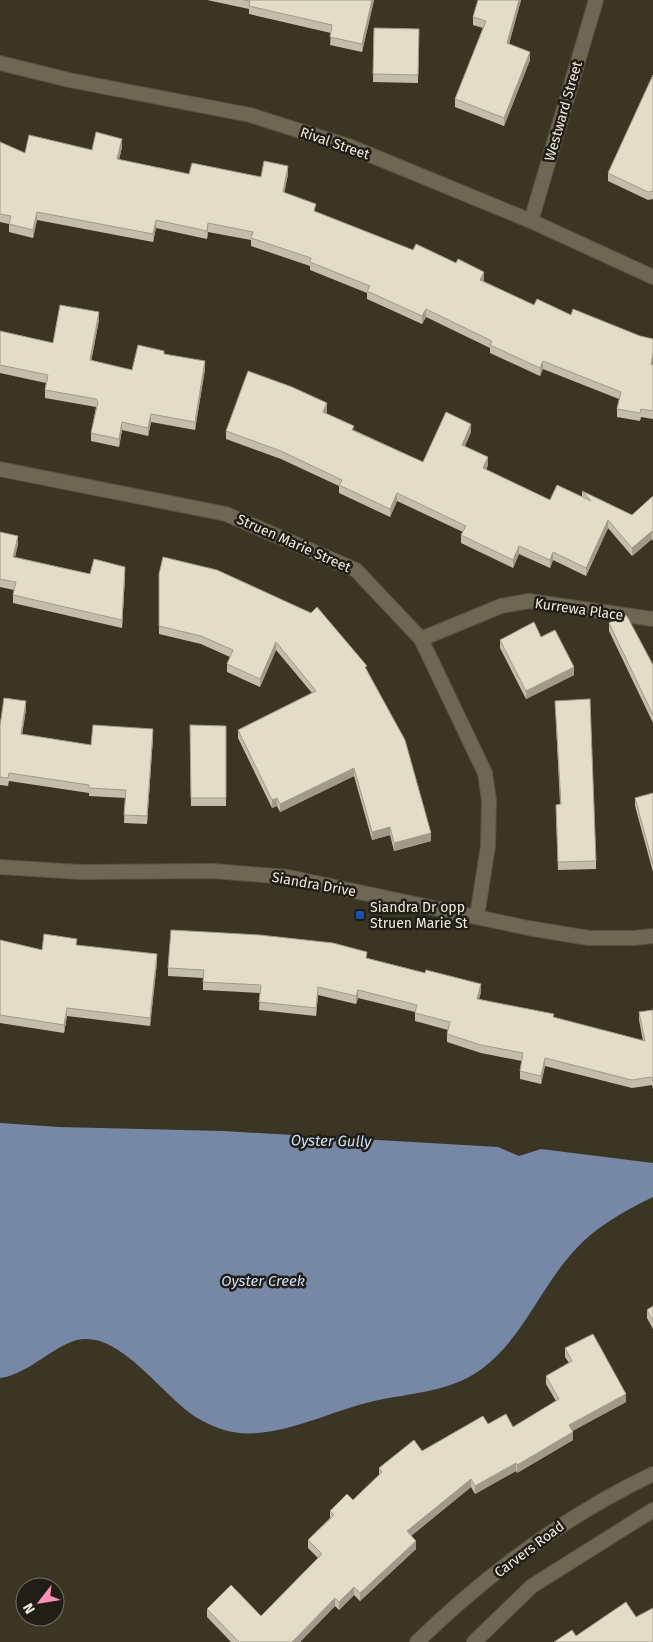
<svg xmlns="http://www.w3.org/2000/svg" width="653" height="1642" viewBox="0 0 653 1642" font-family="'Fira Sans',sans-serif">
  <rect width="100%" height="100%" fill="#3b3624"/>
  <path fill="#7788a6" d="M0,1123L59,1127L223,1131L498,1147L519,1156L541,1149L653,1163V1197C624,1211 595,1227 573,1252C537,1292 518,1350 469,1377C440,1393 402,1394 370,1402C333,1411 296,1430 257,1433C237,1435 219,1430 201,1420C167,1402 125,1336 84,1339C58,1340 31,1374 0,1378Z"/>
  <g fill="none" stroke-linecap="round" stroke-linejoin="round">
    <g stroke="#575343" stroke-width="16">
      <path id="service" d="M474,1642L532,1586L653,1510"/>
    </g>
    <g stroke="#575343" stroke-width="16">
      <g id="minor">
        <path d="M0,63L69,80L250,115L351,147L531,221L653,277"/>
        <path d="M531,221L596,0"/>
        <path d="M0,469L226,514L356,570L421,639L485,773L489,800L488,846L477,916"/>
        <path d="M421,639L501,606L529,601L653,619"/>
        <path d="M0,867L80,872L213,871L288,877L528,928L589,938H634L653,936"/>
      </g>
    </g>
    <g stroke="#575343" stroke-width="16">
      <path id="tertiary" d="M417,1642C487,1574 565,1516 653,1474"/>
    </g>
    <use href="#service" stroke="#6d6854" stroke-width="14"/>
    <use href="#minor" stroke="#6d6854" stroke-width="14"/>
    <use href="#tertiary" stroke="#6d6854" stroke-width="14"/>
  </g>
  <g fill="#c3beab">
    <path d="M207,0H374L362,52L330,45L331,33L249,14V9Z"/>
    <path d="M478,0H521L509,44L530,60L504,126L455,107V99L483,28L473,25V17Z"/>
    <path d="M374,28L419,29L418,83L373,82Z"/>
    <path d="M653,75V199L648,200L608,181V173Z"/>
    <path d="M0,142L25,153L92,150L122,147L119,160L189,174L261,177L288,174L284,193L316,212L484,280L483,281L534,305L571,315L640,336L653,339L652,364H653V419L641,417L640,421L617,417V409L619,399L543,369L540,376L490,353V348L426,317L422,324L367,299V293L310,270V266L251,246V240L208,232L207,239L156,228L153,242L37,220L33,238L9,232V224L0,222Z"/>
    <path d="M99,320L91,361L132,370L164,354L205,369L195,430L151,422L148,436L122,430L119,447L91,441V433L96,407L45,398V390L46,383L0,373V331L53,343Z"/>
    <path d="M327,411L326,414L354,430L423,462L471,432L465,446L488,465L486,470L550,500L582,497V491L632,515L653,496V541L652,539L632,556L608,528L586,576L553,560L550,568L519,554L513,568L461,543V535L463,532L397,501L390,517L339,493V486L281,459L226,439V431Z"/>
    <path d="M0,532L18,544L15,557L90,574L125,575L122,628L13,603V595L14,590L0,587Z"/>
    <path d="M159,574L367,670L431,841L394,851L390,835L372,840L354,776L280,812L277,806L272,808L238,738V730L312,693L276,650L260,687L227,672V664L230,657L201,644L159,634Z"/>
    <path d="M609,623L653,665V723L609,631Z"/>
    <path d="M541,637L574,675L526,699L500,648V640Z"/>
    <path d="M555,701L596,861V869L558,870L556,813L560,804Z"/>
    <path d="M26,709L22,734L91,745L153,737L147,824L124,823L125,798L89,796V793L9,781L8,786L0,785V726Z"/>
    <path d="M190,725L226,726V806H191Z"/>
    <path d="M653,793V872L635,806V798Z"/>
    <path d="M0,940L42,950L77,945L157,962L150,1026L67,1016L64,1033L0,1023Z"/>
    <path d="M367,958L481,992L479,999L643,1041L639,1020V1012L653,1010V1089L652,1085L632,1088L545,1066L541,1084L520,1079V1071L522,1061L481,1053L447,1042V1034L448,1030L415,1021V1012L358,998L356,1004L318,995L316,1016L259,1010L260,993L203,990V978L168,976V968Z"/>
    <path d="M653,1306V1329L647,1318V1310Z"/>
    <path d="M565,1348L626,1402L572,1431L573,1440L517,1473L516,1471L475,1494L471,1487L411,1536L416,1549L360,1601L354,1595L339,1610L335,1606L300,1642H231L207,1617V1609L261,1616L318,1558L308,1548V1540L330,1518V1511L353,1500L379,1475V1468L488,1424L513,1427L556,1401L546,1384V1376L569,1363L565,1357Z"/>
  </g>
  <g fill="#9f9b8b">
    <path d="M372,0H374L362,52V44Z"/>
    <path d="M519,0H521L507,51V43Z"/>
    <path d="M530,52V60L504,126V118Z"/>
    <path d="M122,139V147L117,167V159Z"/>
    <path d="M288,166V174L283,200V192Z"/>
    <path d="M37,212V220L33,238V230Z"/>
    <path d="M156,220V228L153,242V234Z"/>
    <path d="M208,223V232L207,239V231Z"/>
    <path d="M484,272V280L480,288V280Z"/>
    <path d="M426,309V317L422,324V316Z"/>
    <path d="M99,312V320L90,368V360Z"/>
    <path d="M653,353V361L651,373V365Z"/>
    <path d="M205,361V369L195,430V422Z"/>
    <path d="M543,361V369L540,376V368Z"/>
    <path d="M327,403V411L323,420V412Z"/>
    <path d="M151,414V422L148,436V428Z"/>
    <path d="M122,422V430L119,447V439Z"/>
    <path d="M471,424V432L462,453V445Z"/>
    <path d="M488,457V465L483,476V468Z"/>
    <path d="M397,493V501L390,517V509Z"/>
    <path d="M608,520V528L586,576V568Z"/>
    <path d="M652,531V539L632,556V548Z"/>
    <path d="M18,536V544L13,565V557Z"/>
    <path d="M519,546V554L513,568V560Z"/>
    <path d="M553,552V560L550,568V560Z"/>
    <path d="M125,567V575L122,628V620Z"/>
    <path d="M276,642V650L260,687V679Z"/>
    <path d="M574,667V675L526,699V691Z"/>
    <path d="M26,701V709L21,742V734Z"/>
    <path d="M153,729V737L147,824V816Z"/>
    <path d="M354,768V776L280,812V804Z"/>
    <path d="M277,798V806L272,808V800Z"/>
    <path d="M390,827V835L372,840V832Z"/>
    <path d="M431,833V841L394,851V843Z"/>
    <path d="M157,954V962L150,1026V1018Z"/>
    <path d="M481,984V992L477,1007V999Z"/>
    <path d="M318,987V995L316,1016V1008Z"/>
    <path d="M358,990V998L356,1004V996Z"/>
    <path d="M67,1008V1016L64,1033V1025Z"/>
    <path d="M545,1058V1066L541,1084V1076Z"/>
    <path d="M626,1394V1402L569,1433V1425Z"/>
    <path d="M573,1432V1440L517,1473V1465Z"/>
    <path d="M516,1463V1471L475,1494V1486Z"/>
    <path d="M471,1479V1487L407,1539V1531Z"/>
    <path d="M416,1541V1549L360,1601V1593Z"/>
    <path d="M354,1587V1595L339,1610V1602Z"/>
    <path d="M335,1598V1606L300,1642H292Z"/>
  </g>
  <g fill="#e3ddc7" stroke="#9f9b8b">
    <path d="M244,0H372L362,44L330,37L332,25L249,6L250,1Z"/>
    <path d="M478,0H519L507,43L530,52L504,118L455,99L486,21L473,17Z"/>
    <path d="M374,28L419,29L418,75L373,74Z"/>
    <path d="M653,75V191L648,192L608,173Z"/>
    <path d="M96,132L122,139L117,159L189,174L192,163L261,177L264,161L288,166L283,192L316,204L314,211L413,250L416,244L456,263L458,259L484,272L480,280L534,305L537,299L571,315L573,309L640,336L653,339V353L651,365L653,364V411L641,409L640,413L617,409L621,392L543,361L540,368L490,345L492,341L426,309L422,316L367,291L370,286L310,262L311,258L251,238L253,232L208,223L207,231L156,220L153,234L37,212L33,230L9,224L11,216L0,214V142L25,153L29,135L92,150Z"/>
    <path d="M60,305L99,312L90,360L132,370L138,345L164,351V354L205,361L195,422L151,414L148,428L122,422L119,439L91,433L98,402L96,399L45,390L48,375L0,365V331L53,343Z"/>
    <path d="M248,371L292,387L327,403L323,412L354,426L352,430L423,462L446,412L471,424L462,445L488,457L483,468L550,500L557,485L591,501L582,491L632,515L653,496V533L652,531L632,548L608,520L586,568L553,552L550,560L519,546L513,560L461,535L466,526L397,493L390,509L339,485L342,480L281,451L226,431Z"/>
    <path d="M0,532L18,536L13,557L90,574L94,559L125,567L122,620L13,595L16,582L0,579Z"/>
    <path d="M163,557L217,570L311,613L317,607L367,666L365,667L405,740L431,833L394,843L390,827L372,832L354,768L280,804L277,798L272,800L238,730L316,691L276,642L260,679L227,664L233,650L201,636L159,626V574Z"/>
    <path d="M623,615L627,616L653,665V715L609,623Z"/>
    <path d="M534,622L541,637L555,630L574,667L526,691L500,640Z"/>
    <path d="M4,698L26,701L21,734L91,745L93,725L153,729L147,816L124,815L126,790L89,788V785L9,773L8,778L0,777V726Z"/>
    <path d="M590,699L596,861L558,862L556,805L561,804L555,701Z"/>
    <path d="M190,725L226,726V798H191Z"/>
    <path d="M653,793V864L635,798Z"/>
    <path d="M171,930L260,935L333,943L367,952L366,958L425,973L426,970L481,984L477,999L554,1014L553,1017L645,1041L639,1012L653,1010V1081L652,1077L632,1080L545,1058L541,1076L520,1071L523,1053L481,1045L447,1034L450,1022L415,1013L417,1005L358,990L356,996L318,987L316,1008L259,1002L261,985L203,982L204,970L168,968Z"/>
    <path d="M44,934L77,939L76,945L157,954L150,1018L67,1008L64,1025L0,1015V940L42,950Z"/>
    <path d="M653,1306V1321L647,1310Z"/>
    <path d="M593,1334L626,1394L569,1425L573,1432L517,1465L516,1463L475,1486L471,1479L407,1531L416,1541L360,1593L354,1587L339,1602L335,1598L292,1642H239L207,1609L231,1585L261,1616L322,1554L308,1540L334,1515L330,1511L347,1494L353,1500L382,1472L379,1468L414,1440L422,1451L483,1416L488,1424L506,1414L513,1427L559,1399L546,1376L572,1361L565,1348Z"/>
    <path d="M626,1602L636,1617L653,1608V1642H554L572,1630L576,1636Z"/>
  </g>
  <rect fill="#1a4fb4" stroke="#201e15" stroke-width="2" x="355" y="910" width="10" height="10" rx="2.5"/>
  <g text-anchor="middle" stroke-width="5" stroke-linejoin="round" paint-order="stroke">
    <g font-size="14" fill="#efebe0" stroke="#201e15">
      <text transform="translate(563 111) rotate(-74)" y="5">Westward Street</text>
      <text transform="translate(335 143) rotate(19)" y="5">Rival Street</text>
      <text transform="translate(294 543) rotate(24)" y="5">Struen Marie Street</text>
      <text transform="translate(579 609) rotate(8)" y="5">Kurrewa Place</text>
      <text transform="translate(314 884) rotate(10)" y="5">Siandra Drive</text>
      <text transform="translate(529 1549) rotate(-37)" y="5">Carvers Road</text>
    </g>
    <g font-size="14" fill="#efebe0" stroke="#201e15" text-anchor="start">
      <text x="370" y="912">Siandra Dr opp<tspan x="370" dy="16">Struen Marie St</tspan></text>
    </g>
    <g font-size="15" font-style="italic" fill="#cbdefd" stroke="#201e15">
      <text transform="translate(331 1141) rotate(1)" y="5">Oyster Gully</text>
      <text x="263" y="1286">Oyster Creek</text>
    </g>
  </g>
  <g transform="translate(40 1602) rotate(239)"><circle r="24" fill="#201e15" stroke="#737066"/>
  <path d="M0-4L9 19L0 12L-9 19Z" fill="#ff8eb9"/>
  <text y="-8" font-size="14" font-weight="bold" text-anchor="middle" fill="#efebe0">N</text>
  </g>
</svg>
